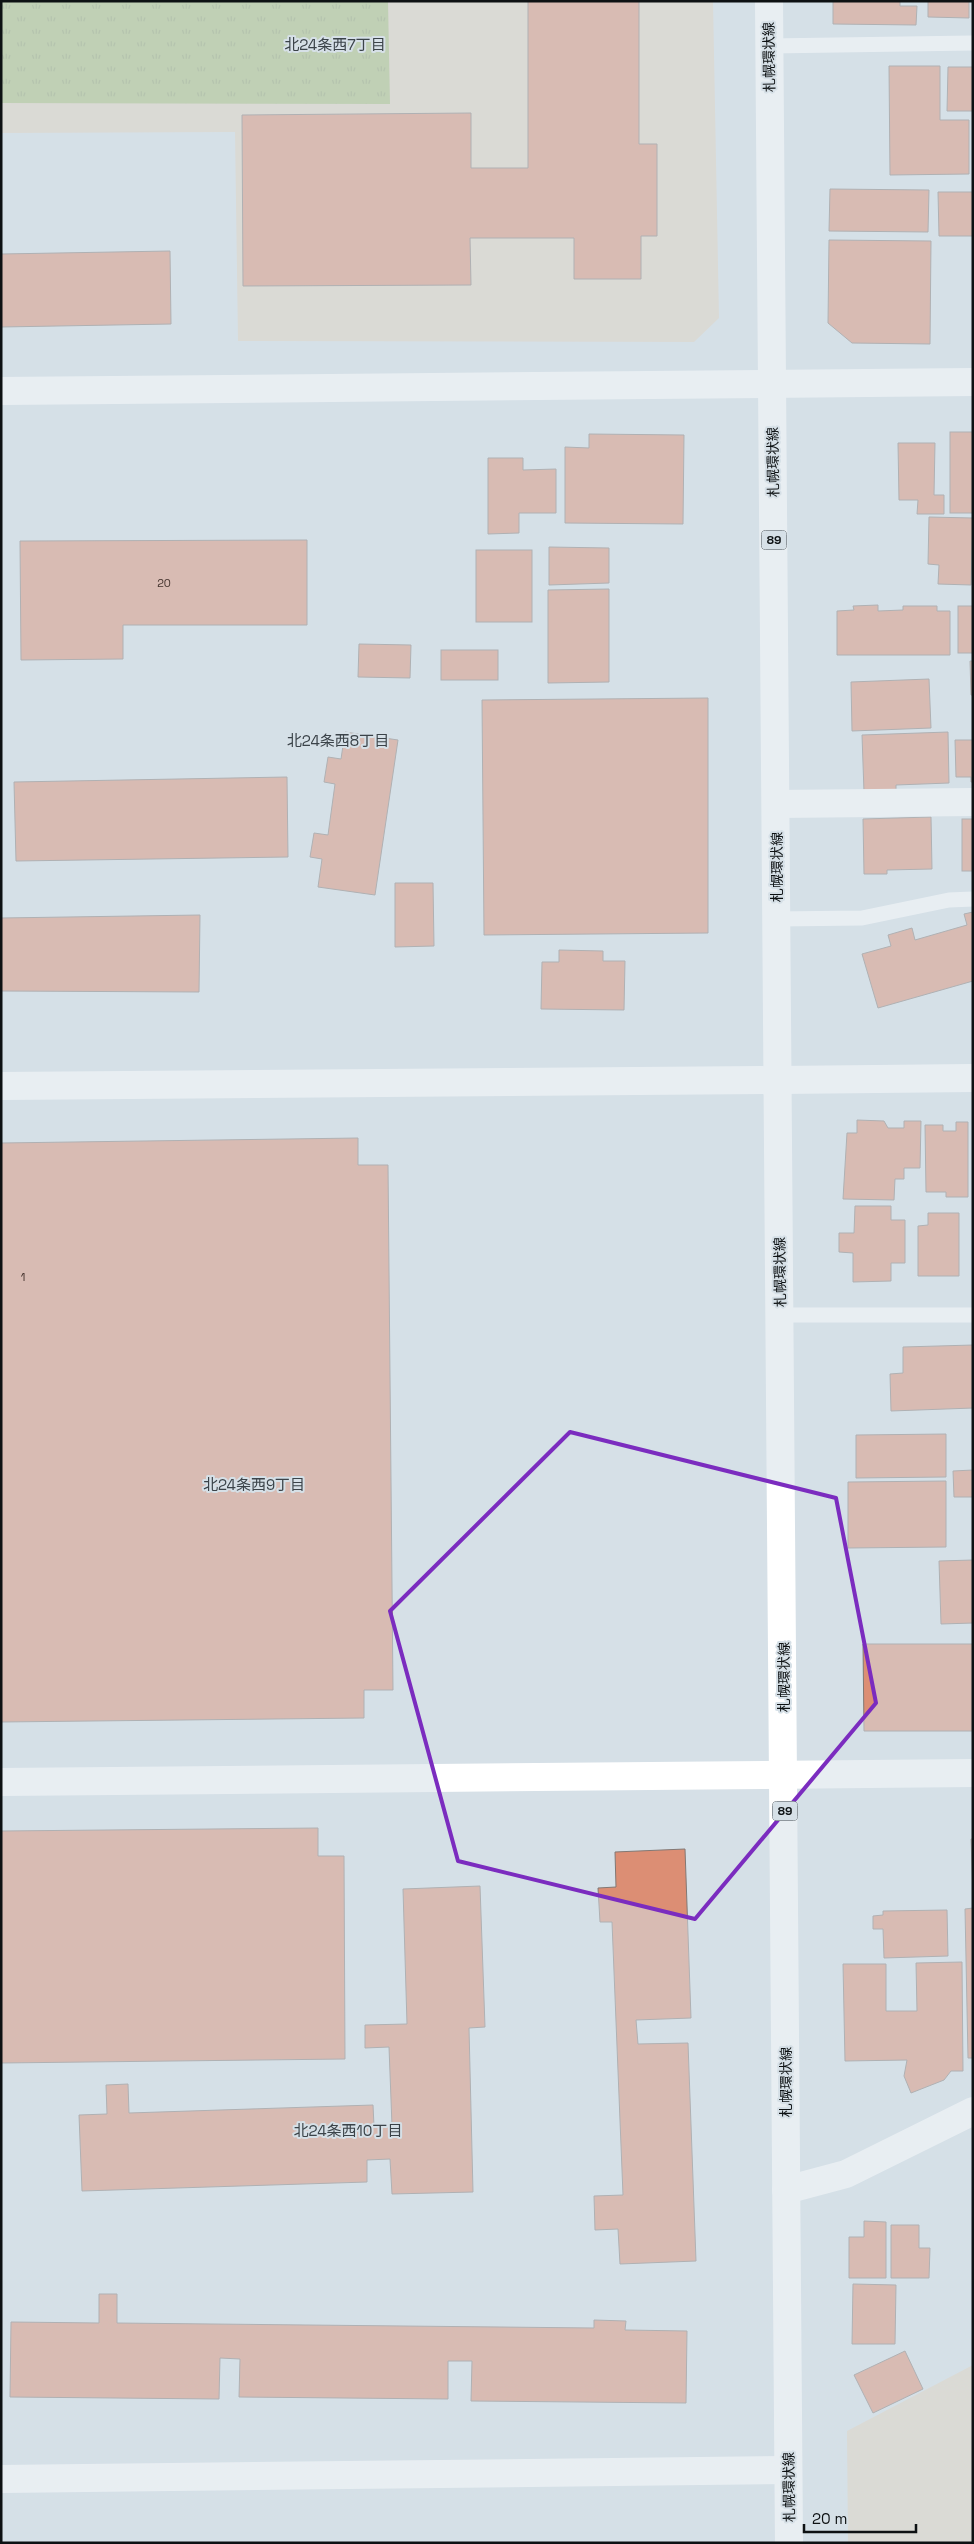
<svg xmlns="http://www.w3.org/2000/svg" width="974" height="2544" viewBox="0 0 974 2544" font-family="'Space Grotesk','Noto Sans JP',sans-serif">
  <defs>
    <pattern id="park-tufts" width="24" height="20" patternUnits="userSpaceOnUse" patternTransform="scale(1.25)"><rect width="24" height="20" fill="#a6bc79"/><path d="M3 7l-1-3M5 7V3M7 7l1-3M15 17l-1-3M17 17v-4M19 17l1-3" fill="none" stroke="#8ea168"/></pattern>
  </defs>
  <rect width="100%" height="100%" fill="#d6e0e7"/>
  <g fill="#e0d2bf">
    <path d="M1,1H713L719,318L694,342L238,341L235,132L1,133Z"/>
    <path d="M973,2365V2543H848L847,2431Z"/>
  </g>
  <path fill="url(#park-tufts)" d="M1,1H388L390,104L1,103Z"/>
  <g fill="#dc8e74" stroke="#827874">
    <path d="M528,1H639V144H657V236H641V279H574V238H470L471,285L243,286L242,115L471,113V168H528Z"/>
    <path d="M833,1H900V6H917L916,25L833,24Z"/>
    <path d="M928,1H969V18L928,17Z"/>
    <path d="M889,66H940V120H969V174L890,175Z"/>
    <path d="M948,67H973V111H947Z"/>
    <path d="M830,189L929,190L928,232L829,231Z"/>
    <path d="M938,192H973V236H939Z"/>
    <path d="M829,240L931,241L930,344L852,343L828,323Z"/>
    <path d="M170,251L171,324L1,327V254Z"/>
    <rect x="950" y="432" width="23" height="81"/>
    <path d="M589,434L684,435L683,524L565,523V447L589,448Z"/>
    <path d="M898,443H935L934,495H944V514H917L918,500H899Z"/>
    <path d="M488,458H523V470L556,469V513H519V533L488,534Z"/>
    <path d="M929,517L973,518L971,585L938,584L939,565L928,564Z"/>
    <path d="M307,540V625H123V659L21,660L20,541Z"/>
    <path d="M549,547L609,548V583L549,585Z"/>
    <rect x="476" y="550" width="56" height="72"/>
    <path d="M609,589V682L548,683V590Z"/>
    <path d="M878,605V611L903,610V606H937V611H950V655H837V611L854,610L853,606Z"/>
    <rect x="958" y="606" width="15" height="47"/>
    <path d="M359,644L411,645L410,678L358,677Z"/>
    <rect x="441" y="650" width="57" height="30"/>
    <path d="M970,661H973V695H971Z"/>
    <path d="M929,679L931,728L852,731L851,682Z"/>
    <path d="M708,698V933L484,935L482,700Z"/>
    <path d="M345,732L398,740L375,895L318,887L322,859L310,857L314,833L328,835L335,784L324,782L328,757L341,759Z"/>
    <path d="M948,732L949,783L896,785V790L864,792L862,735Z"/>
    <path d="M955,740H973V782H971V777H956Z"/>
    <path d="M287,777L288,857L16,861L14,782Z"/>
    <path d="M931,817L932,869L887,870V874H864L863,819Z"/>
    <rect x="962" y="819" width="11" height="52"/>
    <path d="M395,883H433L434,946L395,947Z"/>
    <path d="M973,912V981L878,1008L862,954L891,946L888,935L912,928L915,940L967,925L964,914Z"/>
    <path d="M200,915L199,992L1,991V918Z"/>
    <path d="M559,950L603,951V961H625L624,1010L541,1009L542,962H559Z"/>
    <path d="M857,1120L884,1121L888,1128H904V1121H921L920,1168H904V1179H895L894,1200L843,1199L847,1133H857Z"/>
    <path d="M956,1122H968V1197H946V1192H926L925,1125H943V1131H956Z"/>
    <path d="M358,1138V1165H388L393,1690H364V1718L1,1722V1143Z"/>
    <path d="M855,1206H891V1220H905V1263H891V1281L853,1282V1253L839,1252V1233H854Z"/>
    <path d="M928,1213H959V1276H918V1226L928,1225Z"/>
    <path d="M973,1345V1408L891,1411L890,1374L903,1373V1347Z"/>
    <path d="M946,1434V1477L856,1478V1435Z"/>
    <path d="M973,1470V1497H954L953,1471Z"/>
    <path d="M946,1481V1547L848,1548V1482Z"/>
    <path d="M973,1560V1623L941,1624L939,1561Z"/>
    <path d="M863,1644H973V1731H864Z"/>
    <path d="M318,1828V1856H344L345,2059L1,2063V1831Z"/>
    <path d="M971,1839H973V1893Z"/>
    <path d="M685,1849L691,2018L636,2020L638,2044L688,2043L696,2261L620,2264L618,2229L595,2230L594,2196L623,2195L612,1922H600L598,1888L616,1887L615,1852Z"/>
    <path d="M480,1886L485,2027L469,2028L473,2192L392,2194L390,2159L367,2160V2182L82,2191L79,2115L107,2114L106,2085L128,2084L129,2113L373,2105L374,2126H392L389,2047L365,2048V2025L407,2024L403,1889Z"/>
    <path d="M973,1908V2058H968L965,1909Z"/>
    <path d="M947,1910L948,1956L884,1958L883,1929H873V1916L883,1915V1911Z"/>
    <path d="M962,1962L963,2071H951L944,2080L911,2093L904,2076L907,2060L845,2061L843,1964H886V2011H917L916,1963Z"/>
    <path d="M864,2221L886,2222V2278H849V2237H864Z"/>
    <path d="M891,2225H919V2248H930L929,2278H891Z"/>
    <path d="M853,2284L896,2285L895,2344H852Z"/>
    <path d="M99,2294H117V2323L594,2328V2320L626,2321L625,2330L687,2331L686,2403L471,2401L472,2361H448V2399L239,2397L240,2359L220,2358L219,2399L10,2397L11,2322L99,2323Z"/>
    <path d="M905,2351L923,2389L873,2413L854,2375Z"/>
  </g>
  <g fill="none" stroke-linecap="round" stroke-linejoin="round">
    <g stroke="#fff" stroke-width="15">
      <path d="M769,46L973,43"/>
      <path d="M777,919L862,918L949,900L973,899"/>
      <path d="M781,1315H973"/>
    </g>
    <g stroke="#fff" stroke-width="28">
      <path d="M1,391L973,382"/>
      <path d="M776,804L973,802"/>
      <path d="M779,1080L973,1078"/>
      <path d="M1,1782L973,1773"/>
      <path d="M786,2190L846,2174L973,2111"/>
      <path d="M1,2479L788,2470"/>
    </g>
    <path stroke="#fff" stroke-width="28" d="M1,1086L779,1080"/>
    <path stroke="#fff" stroke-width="28" d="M769,1L789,2543"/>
  </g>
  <path d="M0 0H974V2544H0ZM570,1432L836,1498L876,1703L695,1919L458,1861L390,1611Z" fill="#d6e0e7" fill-opacity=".55" fill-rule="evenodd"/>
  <path fill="none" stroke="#7b2cbf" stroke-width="4" stroke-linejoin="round" d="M570,1432L836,1498L876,1703L695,1919L458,1861L390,1611Z"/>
  <g text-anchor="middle" stroke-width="4" stroke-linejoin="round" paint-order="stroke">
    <g font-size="11" fill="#41302b">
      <text x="164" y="587">20</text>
      <text x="23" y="1281">1</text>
    </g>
    <g fill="#d6e0e7" stroke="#494f53" stroke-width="1">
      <rect x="761.5" y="530.5" width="25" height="19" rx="4"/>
      <rect x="772.5" y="1801.5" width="25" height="19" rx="4"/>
    </g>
    <g font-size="12" font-weight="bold" fill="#0d1113">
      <text x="774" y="544">89</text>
      <text x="785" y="1815">89</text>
    </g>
    <g font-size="14" fill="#0d1113" stroke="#d6e0e7">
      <text transform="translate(769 57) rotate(-91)" y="5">札幌環状線</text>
      <text transform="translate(773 462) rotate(-91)" y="5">札幌環状線</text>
      <text transform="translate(777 867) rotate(-90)" y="5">札幌環状線</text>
      <text transform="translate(780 1272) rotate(-91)" y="5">札幌環状線</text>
      <text transform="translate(784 1677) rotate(-90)" y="5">札幌環状線</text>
      <text transform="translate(786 2082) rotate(-90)" y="5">札幌環状線</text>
      <text transform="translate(789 2487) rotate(-91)" y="5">札幌環状線</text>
    </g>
    <g font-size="15" fill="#3b4349" stroke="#d6e0e7">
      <text x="335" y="50">北24条西7丁目</text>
      <text x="338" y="746">北24条西8丁目</text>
      <text x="254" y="1490">北24条西9丁目</text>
      <text x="348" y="2136">北24条西10丁目</text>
    </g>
  </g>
  <rect width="974" height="2544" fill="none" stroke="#0d1113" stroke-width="5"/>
  <path d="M804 2524v8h112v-8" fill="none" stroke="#0d1113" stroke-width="2.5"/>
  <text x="812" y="2524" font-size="15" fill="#0d1113" stroke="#d6e0e7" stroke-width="4" paint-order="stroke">20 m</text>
</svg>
